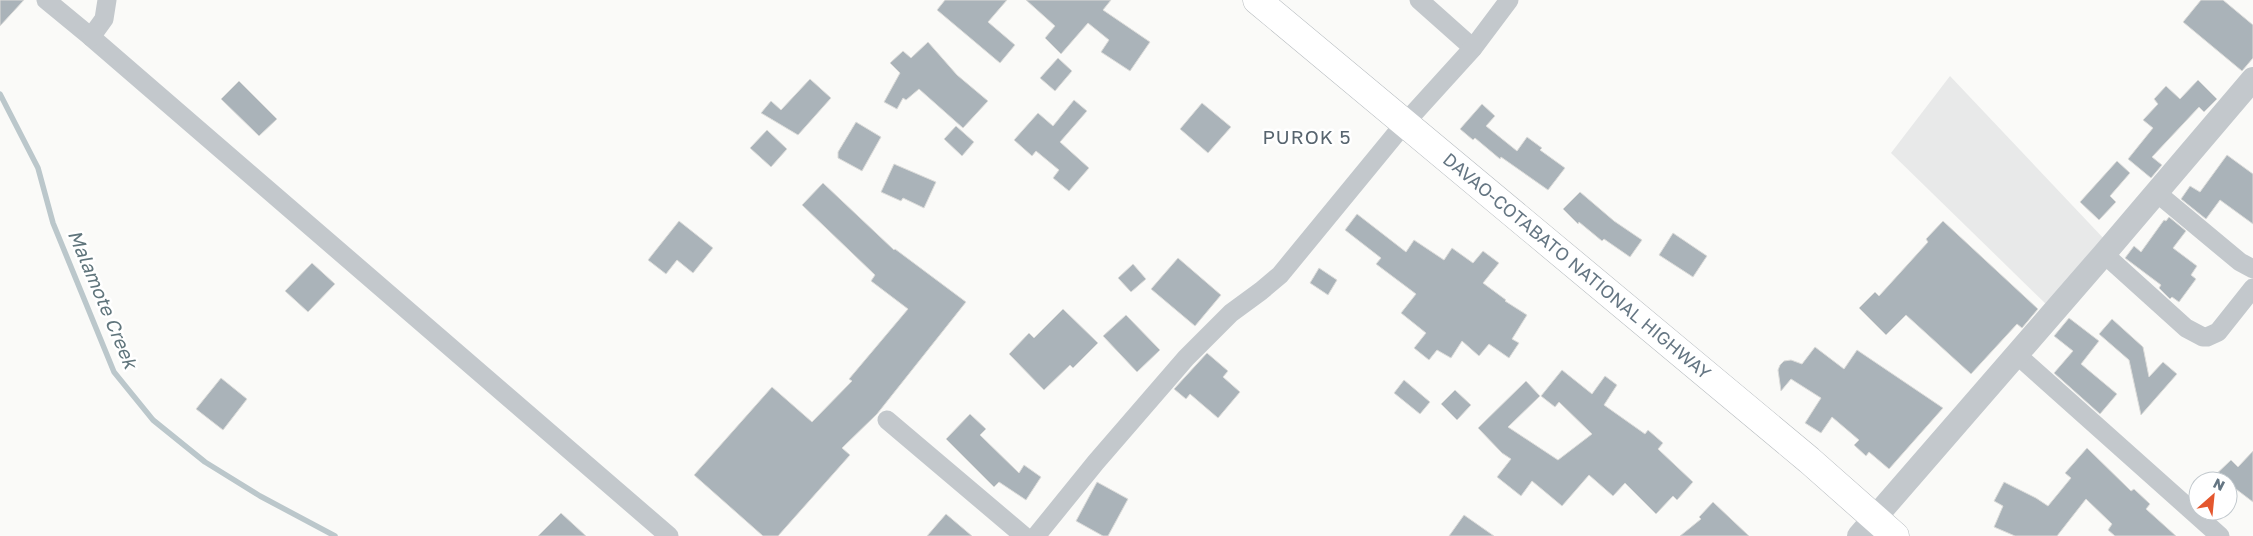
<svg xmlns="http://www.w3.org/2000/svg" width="2253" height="536" viewBox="0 0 2253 536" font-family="'Golos Text',sans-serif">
  <rect width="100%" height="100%" fill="#fafaf8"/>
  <path fill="#e8e9e9" d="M1950,76L2106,241L2049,307L1891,153Z"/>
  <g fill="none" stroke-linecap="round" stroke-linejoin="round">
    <path stroke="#bbc7cb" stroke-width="5.5" d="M0,94L38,168L53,223L114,372L153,420L205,462L260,496L335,536"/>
  </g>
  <g fill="#aab3b9" stroke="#dcdcda">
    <path d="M0,0H24L0,26Z"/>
    <path d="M945,0H1007L988,22L1015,45L1000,63L937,10Z"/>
    <path d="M1026,0H1111L1103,10L1150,42L1130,71L1101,52L1109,40L1088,23L1061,54L1045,38L1055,26Z"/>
    <path d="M2201,0H2223L2253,25V58L2242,71L2183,22Z"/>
    <path d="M928,42L957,75L988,101L963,128L919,89L906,100L903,98L897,109L884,102L900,73L890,63L903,51L911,58Z"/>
    <path d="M1058,58L1072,71L1055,91L1040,78Z"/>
    <path d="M810,79L831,98L798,135L761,113L771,101L781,110Z"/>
    <path d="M2198,80L2217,99L2204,112L2199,107L2152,157L2162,165L2151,178L2128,159L2153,128L2143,120L2158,104L2154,99L2166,86L2180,99Z"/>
    <path d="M239,81L277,119L259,136L221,99Z"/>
    <path d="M1074,100L1087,111L1060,142L1089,168L1069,191L1053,178L1059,170L1036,151L1032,156L1014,140L1038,113L1053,126Z"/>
    <path d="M1202,103L1231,127L1208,153L1180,129Z"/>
    <path d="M1482,104L1495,116L1486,126L1517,151L1527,137L1542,148L1540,150L1565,168L1548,190L1501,157L1500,159L1475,138L1473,140L1460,129Z"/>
    <path d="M856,122L881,137L862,171L838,158V152Z"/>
    <path d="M956,126L974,142L962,156L944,139Z"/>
    <path d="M767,130L787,149L771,167L750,148Z"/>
    <path d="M2227,155L2253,174V224L2220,200L2206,219L2181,199L2190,186L2200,192Z"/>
    <path d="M2117,161L2130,173L2110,196L2116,202L2099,220L2080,202Z"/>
    <path d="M894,164L936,182L924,208L903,198L901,201L881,192Z"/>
    <path d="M823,183L894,250L895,249L966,302L877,414L842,448L850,455L778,536H763L694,475L772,387L812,422L852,381L849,379L908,309L871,281L875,275L802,205Z"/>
    <path d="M1580,192L1614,221L1642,240L1630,257L1604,239L1602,241L1579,222L1578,224L1563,209Z"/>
    <path d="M1357,214L1406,252L1414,240L1444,260L1452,248L1473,263L1483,251L1499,263L1483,283L1506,300L1505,301L1527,315L1512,339L1519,343L1509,358L1489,344L1479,356L1462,341L1451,358L1437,350L1429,360L1414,348L1426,333L1401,313L1416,294L1376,264L1381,258L1345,230Z"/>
    <path d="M2169,217L2186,231L2173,248L2197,266L2191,275L2196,279L2179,302L2172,297L2170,299L2159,288L2161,285L2125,258L2134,246L2141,252L2164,220L2166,221Z"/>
    <path d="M679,221L713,248L693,273L677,260L666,274L648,260Z"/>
    <path d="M1943,221L2038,309L2022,328L2017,324L1971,374L1906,315L1886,335L1859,308L1875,292L1879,296L1928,242L1926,239Z"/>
    <path d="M1673,233L1707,256L1693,277L1659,255Z"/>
    <path d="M1178,258L1221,295L1195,326L1151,289Z"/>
    <path d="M312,263L335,284L308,312L285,291Z"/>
    <path d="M1133,264L1146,279L1131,292L1118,278Z"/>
    <path d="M1319,268L1337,280L1328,295L1310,283Z"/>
    <path d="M1063,309L1098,343L1073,368L1070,365L1044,390L1009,354L1029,333L1034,338Z"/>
    <path d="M1126,315L1160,350L1137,372L1103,336Z"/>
    <path d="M2069,318L2099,341L2081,364L2117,394L2100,414L2054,373L2073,351L2054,336Z"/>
    <path d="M2112,319L2143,347L2149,377L2163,362L2177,374L2141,415L2129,360L2099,334Z"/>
    <path d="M1815,347L1844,369L1857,350L1943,408L1889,469L1869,452L1866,456L1854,445L1859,440L1832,417L1821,433L1805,423L1821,398L1791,379L1781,391L1778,370L1780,365L1784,361L1791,360L1802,364Z"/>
    <path d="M1207,353L1228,371L1223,377L1240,392L1218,418L1190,394L1186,399L1174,389Z"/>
    <path d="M1562,370L1592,394L1605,376L1617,385L1604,405L1645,434L1648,430L1663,443L1658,449L1693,482L1677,500L1673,496L1656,514L1625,483L1613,496L1589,475L1562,506L1532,481L1521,496L1497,477L1511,459L1502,453L1478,428L1526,381L1540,396L1508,427L1558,460L1592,434L1559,402L1555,407L1541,396Z"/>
    <path d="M221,378L247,399L223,430L196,409Z"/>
    <path d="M1404,380L1430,402L1420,414L1394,393Z"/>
    <path d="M1455,390L1471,405L1457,420L1441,404Z"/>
    <path d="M970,414L986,429L980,435L1019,473L1024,465L1041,477L1026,500L999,482L994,487L946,439Z"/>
    <path d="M2087,448L2131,491L2134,489L2150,504L2146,509L2176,536H2115L2108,530L2112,524L2086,499L2057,536H2015L1994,527L2003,506L1994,501L2004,482L2036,498L2048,506L2071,478L2065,473Z"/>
    <path d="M2253,451V502L2228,483V481H2209L2231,460L2238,467Z"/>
    <path d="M1097,482L1128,499L1108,536H1103L1076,521Z"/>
    <path d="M1713,502L1749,536H1680L1701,519L1699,517Z"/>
    <path d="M561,513L586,536H538Z"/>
    <path d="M946,514L972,536H927Z"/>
    <path d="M1464,515L1494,536H1449Z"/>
  </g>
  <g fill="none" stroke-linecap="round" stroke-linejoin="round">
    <g stroke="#b4b9bd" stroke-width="29">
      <g id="trunk">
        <path id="s1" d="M1257,0L1809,460L1895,536"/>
      </g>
    </g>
    <g stroke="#c3c8cc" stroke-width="19">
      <path d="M46,0L91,37L669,536"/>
      <path d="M1419,0L1473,48"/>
      <path d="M91,37L104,19L107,0"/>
      <path d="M2157,193L2240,262L2253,269"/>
      <path d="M2104,254L2186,328L2203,337H2207L2218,332L2253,288"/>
      <path d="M2016,354L2220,536"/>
      <path d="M887,420L1024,536"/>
      <path d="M1036,536L1096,462L1186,358L1231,313L1261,291L1280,275L1404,124L1473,48L1509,0"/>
    </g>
    <path stroke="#c3c8cc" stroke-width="24" d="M1859,536L2104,254L2253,79"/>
    <use href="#trunk" stroke="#fff" stroke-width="28"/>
  </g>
  <g text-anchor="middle" stroke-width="5" stroke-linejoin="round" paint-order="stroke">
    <g font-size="18" fill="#657683" stroke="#fff">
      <text dy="6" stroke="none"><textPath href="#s1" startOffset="416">DAVAO-COTABATO NATIONAL HIGHWAY</textPath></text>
    </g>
    <g font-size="19" letter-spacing="1" fill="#57646e" stroke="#fff">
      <text x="1307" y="144">PUROK 5</text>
    </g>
    <g font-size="19" font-style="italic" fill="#60757c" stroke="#fff">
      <text transform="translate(103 299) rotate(67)" y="7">Malamote Creek</text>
    </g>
  </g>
  <g transform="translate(2213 496) rotate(27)"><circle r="24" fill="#ffffff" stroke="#c1c8cd"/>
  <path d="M0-4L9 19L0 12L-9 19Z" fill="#e4572e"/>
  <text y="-8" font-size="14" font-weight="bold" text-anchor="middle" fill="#657683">N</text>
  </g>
</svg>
